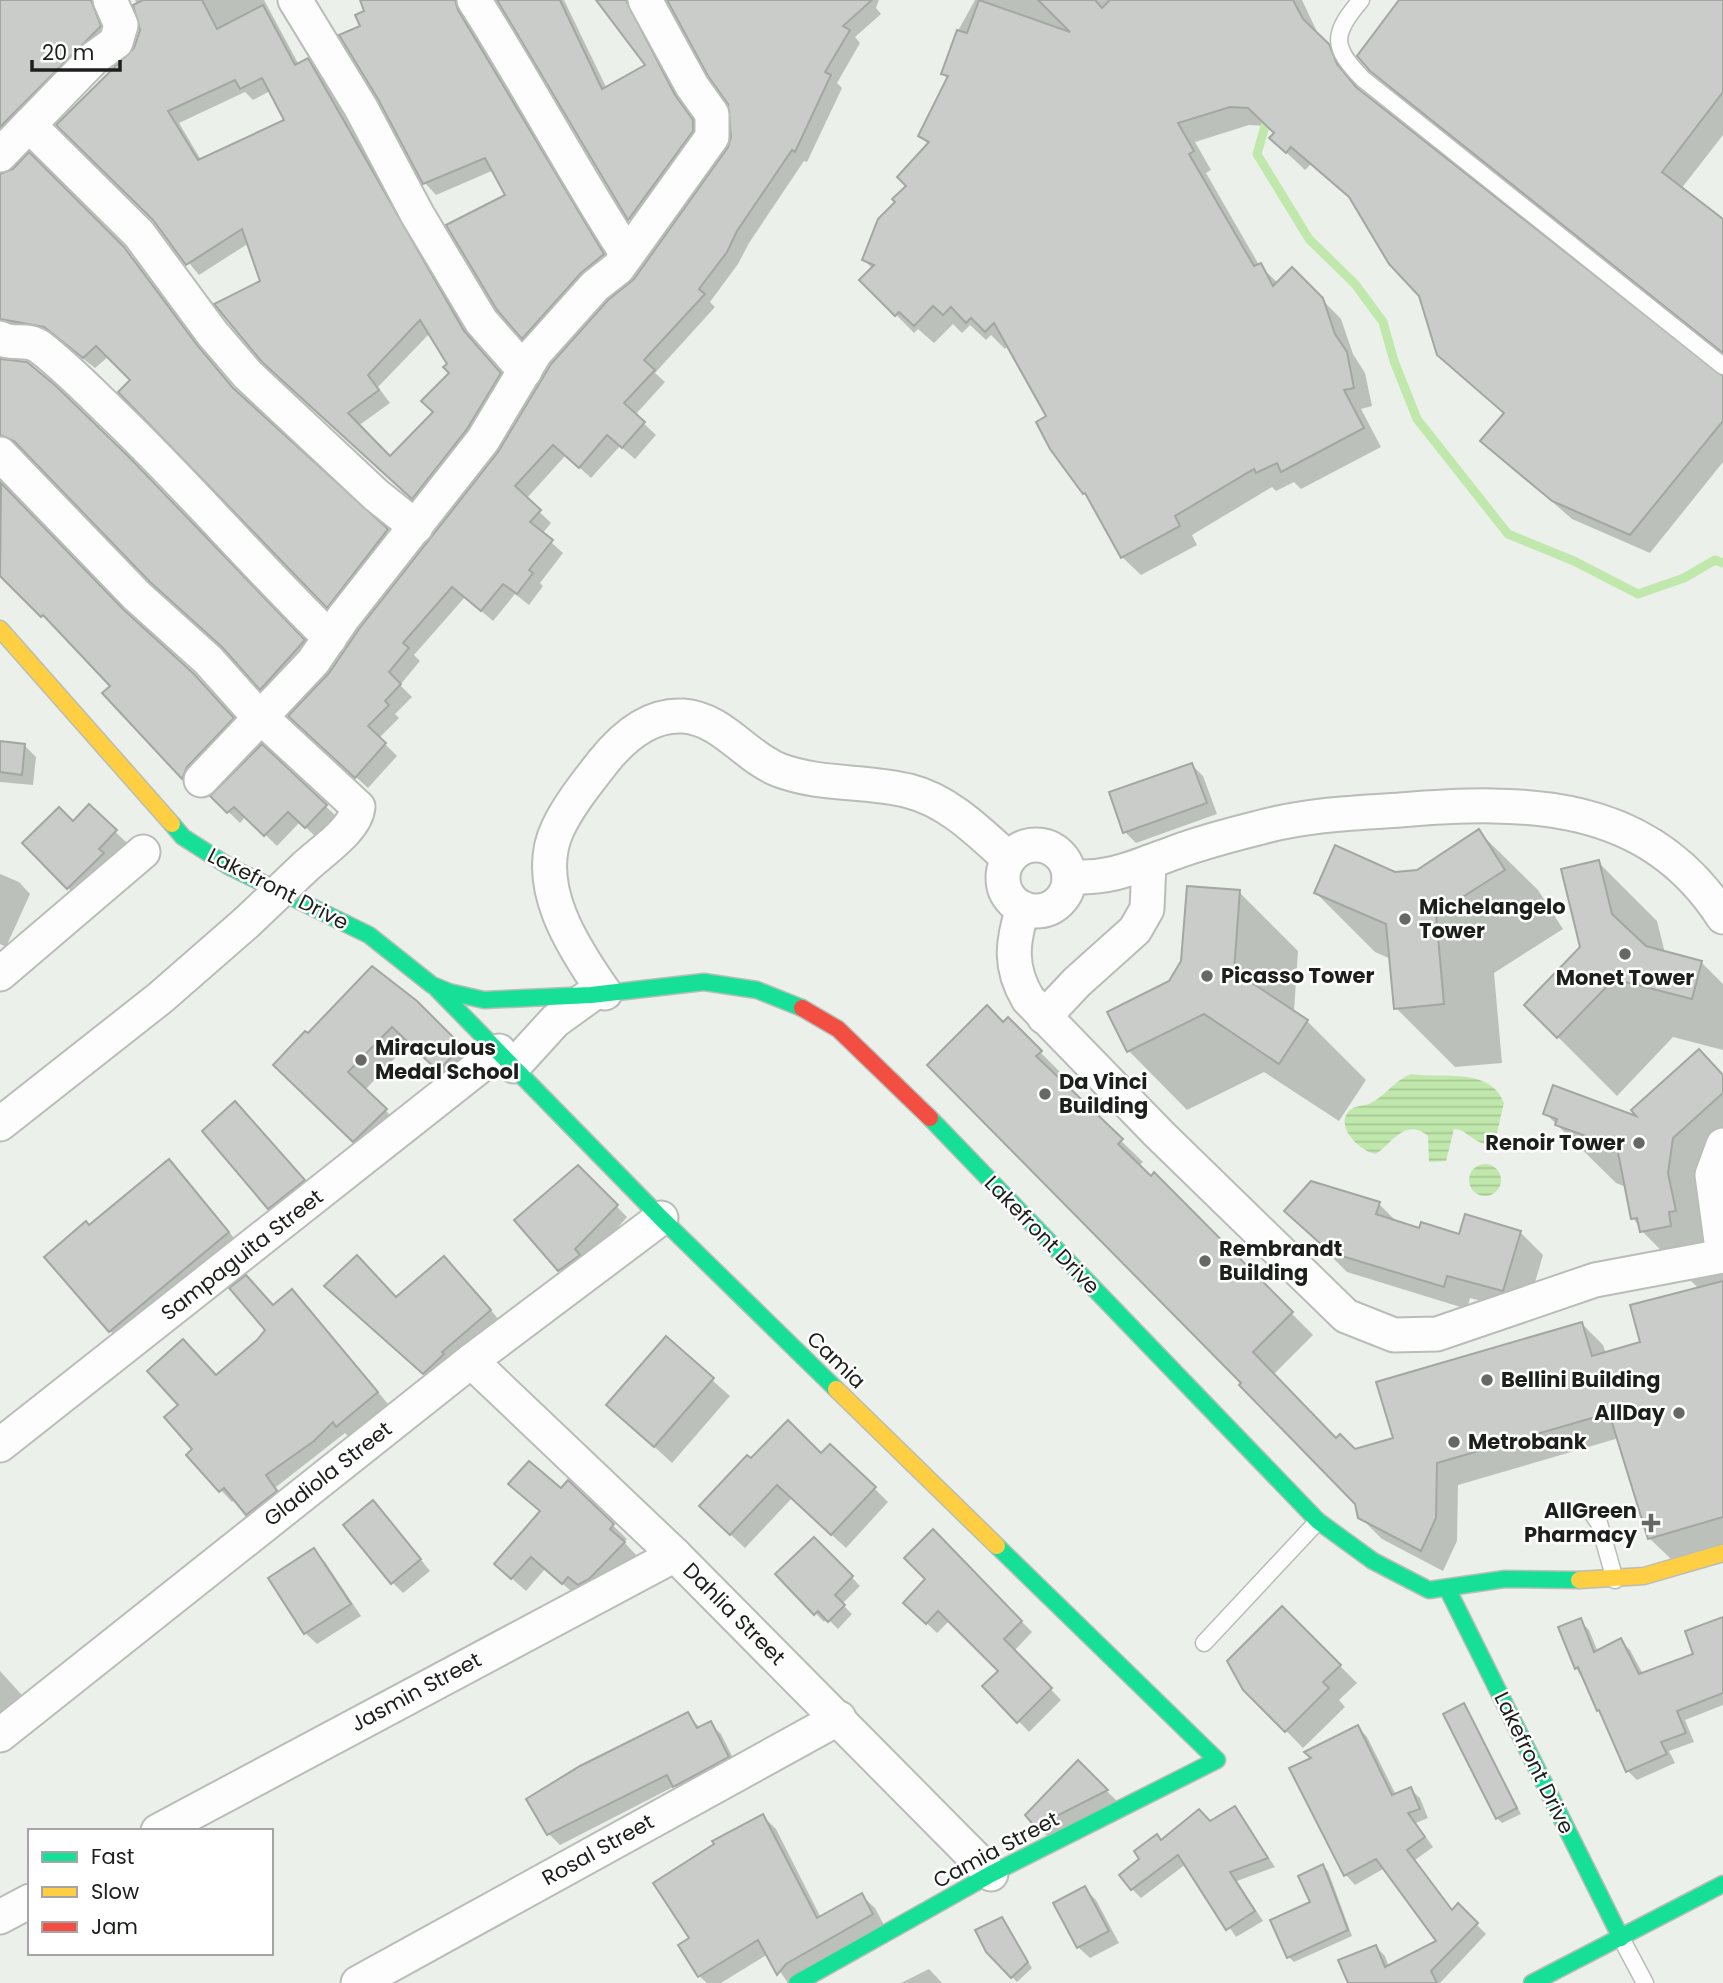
<svg xmlns="http://www.w3.org/2000/svg" width="1723" height="1983" viewBox="0 0 1723 1983" font-family="Poppins,sans-serif">
  <defs>
    <pattern id="water-rules" width="6" height="5" patternUnits="userSpaceOnUse" patternTransform="scale(1.75)"><rect width="6" height="5" fill="#c1e8ac"/><path d="M0 2.5h6" fill="none" stroke="#a5c793"/></pattern>
  </defs>
  <rect width="100%" height="100%" fill="#ecf0ea"/>
  <g fill="url(#water-rules)">
    <path d="M1411,1074C1440,1079 1490,1066 1504,1103L1496,1137L1485,1144C1472,1141 1466,1129 1454,1129L1446,1161L1429,1162L1428,1136C1406,1117 1392,1143 1376,1154C1361,1152 1333,1126 1350,1110C1356,1105 1365,1106 1371,1103C1386,1095 1395,1080 1411,1074Z"/>
    <circle cx="1485" cy="1180" r="16"/>
  </g>
  <g fill="#0003" fill-rule="evenodd">
    <path d="M1,0H92L102,10L111,38L0,150Z"/>
    <path d="M135,0H264L299,65L308,60L319,72L476,345L511,386L425,509L276,373L262,282L249,243L199,275L154,220L59,125L180,85ZM270,91L286,121L201,160L179,123L245,92L253,100ZM430,333L449,364L450,373L435,412L390,459L358,426L390,403L378,387Z"/>
    <path d="M362,0H471L466,13L469,24L615,267L535,349L523,337L507,196L494,170L436,195L425,183L362,27L366,12Z"/>
    <path d="M498,0H564L607,89L647,65L598,0H644L639,23L686,109L704,134L641,230L630,219Z"/>
    <path d="M669,0H879L876,8L881,14L855,37L860,43L837,83L842,88L807,162L804,161L749,243L738,264L710,302L715,307L655,373L665,382L635,415L656,435L635,459L620,446L591,478L566,455L526,499L551,523L542,534L563,553L540,583L543,586L529,605L515,594L493,621L465,597L414,655L420,661L400,685L412,697L395,714L399,718L379,738L397,756L368,788L302,728L330,674L635,280L729,149L733,137L730,103Z"/>
    <path d="M975,0H1302L1320,38L1347,65L1355,85L1364,96L1723,377V462L1650,553L1572,519L1482,441L1505,415L1438,354L1420,295L1354,201L1311,164L1305,170L1271,138L1276,133L1268,126L1249,125L1195,142L1211,170L1206,173L1259,265L1278,283L1292,269L1341,319L1353,354L1365,373L1372,406L1361,409L1381,447L1301,489L1294,482L1276,491L1272,487L1192,535L1197,545L1141,575L1122,557L1092,502L1084,493L1048,417L1008,345L1005,349L991,335L986,340L970,325L962,333L953,324L934,343L918,329L914,333L862,280L873,269L864,260L929,145L920,136L948,79L943,74L959,29Z"/>
    <path d="M1401,0H1723V135L1681,189L1723,221V354L1391,90L1371,70Z"/>
    <path d="M29,155L135,260L208,358L240,396L398,542L339,617L120,392L132,380L109,356L95,368L54,336L11,329L0,334V175H5Z"/>
    <path d="M0,360L127,458L310,648L273,699L229,652L26,451L8,446L0,450Z"/>
    <path d="M0,484L125,614L205,687L244,730L194,788L105,693L112,686L0,573Z"/>
    <path d="M0,743L24,745L36,757L33,785L0,782Z"/>
    <path d="M262,746L337,817L317,838L300,822L277,846L246,816L240,823L212,796Z"/>
    <path d="M1192,765L1203,776L1217,814L1136,843L1125,832Z"/>
    <path d="M89,807L127,843L79,899L29,847L73,824Z"/>
    <path d="M1479,832L1538,890L1563,929L1494,973L1502,1063L1455,1067L1396,1008L1391,959L1375,952L1316,893L1395,874L1417,872Z"/>
    <path d="M1598,862L1657,921L1665,953L1701,962L1723,984V1050L1673,1037L1617,1096L1526,1005L1582,948Z"/>
    <path d="M0,874L19,882L30,894L6,947L0,944Z"/>
    <path d="M1239,892L1298,951L1294,1012L1307,1021L1366,1080L1339,1121L1264,1072L1187,1110L1129,1051L1170,983Z"/>
    <path d="M416,1003L478,1065L457,1087L410,1042L365,1090L403,1128L371,1158L275,1065L308,1036Z"/>
    <path d="M1008,1020L1062,1074L1057,1079L1143,1162L1138,1166L1151,1179L1154,1175L1313,1335L1273,1375L1336,1440L1355,1451L1395,1439L1582,1324L1603,1345L1606,1354L1642,1343L1699,1289L1642,1231L1633,1218L1626,1187L1616,1183L1545,1113L1643,1120L1723,1075V1544L1671,1559L1649,1538L1619,1438L1458,1485L1457,1541L1443,1571L1382,1539L1360,1517L1357,1503L1244,1383L1004,1024Z"/>
    <path d="M246,1115L314,1192L280,1219L269,1208Z"/>
    <path d="M578,1167L627,1217L571,1281L516,1220Z"/>
    <path d="M180,1172L239,1244L121,1342L110,1331L89,1227Z"/>
    <path d="M1379,1204L1398,1223L1420,1230L1460,1236L1520,1232L1543,1255L1526,1313L1470,1298L1467,1309L1347,1272L1286,1211Z"/>
    <path d="M455,1269L501,1322L435,1384L337,1297L396,1298Z"/>
    <path d="M303,1303L388,1404L349,1437L345,1433L276,1487L287,1503L259,1525L236,1499L232,1502L188,1455L195,1449L216,1377L268,1330L274,1307Z"/>
    <path d="M666,1339L730,1396L672,1463L609,1405Z"/>
    <path d="M821,1456L874,1488L888,1502L846,1548L792,1498L745,1548L715,1520L751,1461Z"/>
    <path d="M568,1482L627,1539L624,1542L638,1557L577,1596L545,1569L526,1591L510,1577L541,1512L524,1498L561,1490Z"/>
    <path d="M384,1514L430,1571L403,1593L392,1582Z"/>
    <path d="M933,1532L1032,1632L1014,1651L1061,1700L1029,1732L985,1686L1000,1671L949,1621L937,1633L906,1603L928,1579Z"/>
    <path d="M814,1539L860,1586L842,1604L852,1614L838,1629L827,1618L824,1622L778,1574Z"/>
    <path d="M314,1551L325,1562L361,1616L317,1644L305,1633Z"/>
    <path d="M1282,1608L1357,1683L1339,1700L1345,1707L1303,1748L1245,1689Z"/>
    <path d="M1723,1617V1705L1685,1720L1694,1742L1669,1751L1675,1763L1637,1780L1628,1771L1604,1716L1576,1668L1580,1621L1589,1630L1598,1652L1620,1640L1630,1650L1643,1674L1695,1655L1687,1632Z"/>
    <path d="M0,1671L30,1704L0,1728Z"/>
    <path d="M1464,1705L1521,1814L1502,1823L1497,1818Z"/>
    <path d="M688,1715L701,1729L711,1724L721,1734L738,1768L686,1797L675,1786L560,1845L549,1834L529,1800Z"/>
    <path d="M1358,1727L1367,1737L1396,1795L1410,1789L1420,1798L1428,1818L1416,1823L1433,1847L1415,1860L1453,1911L1458,1906L1486,1934L1440,1983H1350L1376,1947L1385,1956L1389,1967L1439,1942L1385,1868L1355,1885L1346,1875L1292,1769Z"/>
    <path d="M1078,1763L1118,1802L1048,1837L1037,1826Z"/>
    <path d="M1235,1808L1275,1867L1237,1881L1263,1921L1236,1937L1186,1864L1141,1898L1132,1889L1162,1842L1210,1823Z"/>
    <path d="M763,1816L776,1829L821,1918L862,1896L875,1908L885,1927L788,1983L768,1954L721,1983H707L699,1976L691,1939Z"/>
    <path d="M1323,1866L1328,1871L1352,1936L1294,1962L1289,1957L1312,1902Z"/>
    <path d="M1085,1889L1096,1900L1119,1943L1090,1958L1078,1947Z"/>
    <path d="M1002,1919L1032,1968L1017,1982L988,1952Z"/>
    <path d="M929,1969L942,1983H901Z"/>
  </g>
  <g fill="none" stroke-linecap="round" stroke-linejoin="round">
    <path stroke="#c1e8ac" stroke-width="9" d="M1268,116L1257,154L1309,239L1355,284L1383,322L1394,361L1417,419L1508,534L1574,561L1638,594L1684,578L1715,560L1723,563"/>
  </g>
  <g fill="#c9ccc8" stroke="#a3a7a2" stroke-width="2" fill-rule="evenodd">
    <path d="M0,0H91L101,26L0,127Z"/>
    <path d="M143,0H202L217,29L263,5L295,65L308,58L464,331L501,373L467,429L412,499L262,362L214,304L260,281L242,229L186,265L153,220L56,125L134,48L140,30L133,5ZM262,78L284,120L198,160L168,111L235,80L240,89ZM420,320L447,364L443,367L449,373L421,401L433,412L390,456L348,413L379,390L368,375Z"/>
    <path d="M360,0H455L458,10L604,254L581,273L522,339L497,310L446,225L505,195L485,158L423,184L378,99L339,35L360,26L355,15L364,11Z"/>
    <path d="M497,0H560L602,89L645,65L596,0H626L675,95L693,120V131L628,220Z"/>
    <path d="M667,0H872L843,26L850,30L825,72L831,75L795,152L792,150L737,231L727,252L699,289L705,294L644,360L655,370L624,403L645,422L622,448L607,435L579,468L553,445L515,486L541,510L530,522L553,540L529,570L533,573L517,594L503,584L481,611L452,587L403,643L409,648L389,672L401,684L385,701L389,705L368,726L386,743L355,778L288,716L329,673L359,629L498,452L551,364L608,300L634,279L728,147L731,137L728,104L708,76Z"/>
    <path d="M979,0L1070,32L1038,0H1095L1102,8L1110,0H1293L1303,19L1329,44L1337,64L1356,87L1723,376V421L1630,535L1552,501L1480,441L1504,413L1437,355L1419,296L1389,264L1349,197L1291,147L1286,153L1269,138L1274,133L1248,108L1230,107L1178,123L1194,151L1189,154L1254,266L1261,263L1273,286L1292,267L1323,298L1335,334L1347,352L1354,388L1344,390L1364,428L1281,472L1277,463L1256,473L1254,469L1175,516L1180,526L1121,558L1085,493L1083,494L1050,449L1036,422L1046,416L994,323L985,332L971,318L966,323L951,307L943,315L933,306L914,326L899,312L895,316L859,280L874,265L862,260L878,219L895,202L892,199L906,186L897,177L929,142L918,136L948,76L941,74L957,30L967,33Z"/>
    <path d="M1399,0H1723V92L1662,172L1723,219V353L1370,71L1357,56Z"/>
    <path d="M29,152L124,247L197,345L233,388L388,529L327,608L118,392L130,380L96,346L83,358L44,327L0,319V174L13,169Z"/>
    <path d="M0,359L27,362L56,386L129,457L305,640L260,690L222,647L150,582L14,441L0,435Z"/>
    <path d="M1,483L123,609L194,674L234,718L187,767L182,779L102,693L110,686L43,615L41,617L0,576Z"/>
    <path d="M0,741L25,744L22,775L0,772Z"/>
    <path d="M262,744L327,805L305,828L288,812L264,836L234,807L227,813L210,796Z"/>
    <path d="M1192,763L1207,803L1123,833L1109,792Z"/>
    <path d="M89,804L117,830L99,849L104,853L67,889L22,843L59,807L73,821Z"/>
    <path d="M1479,829L1505,870L1436,914L1444,1004L1394,1009L1386,924L1314,893L1335,845L1395,872L1417,870Z"/>
    <path d="M1599,860L1612,914L1646,946L1702,961L1692,999L1614,979L1557,1038L1524,1005L1580,947L1561,869Z"/>
    <path d="M1187,886L1240,890L1234,971L1308,1020L1279,1064L1204,1014L1127,1052L1107,1012L1169,981L1181,961Z"/>
    <path d="M372,966L417,1001L462,1046L438,1071L392,1027L348,1072L387,1109L353,1142L273,1065L305,1031L308,1033Z"/>
    <path d="M987,1005L1003,1022L1008,1017L1042,1051L1036,1056L1123,1139L1118,1144L1151,1176L1154,1172L1293,1312L1253,1352L1336,1438L1340,1434L1355,1449L1393,1438L1376,1382L1582,1322L1592,1356L1640,1342L1630,1305L1723,1281V1517L1648,1539L1609,1413L1437,1463L1436,1518L1421,1551L1358,1518L1355,1504L1239,1385L1241,1383L927,1065Z"/>
    <path d="M1699,1049L1723,1075V1093L1673,1138L1668,1173L1676,1211L1669,1212L1671,1226L1640,1232L1637,1218L1631,1219L1617,1147L1555,1125L1557,1119L1543,1114L1553,1085L1636,1116L1631,1110Z"/>
    <path d="M235,1101L305,1180L268,1209L202,1131Z"/>
    <path d="M169,1159L229,1232L109,1332L44,1257L86,1221L89,1225Z"/>
    <path d="M578,1165L618,1205L575,1249L580,1255L558,1271L514,1220Z"/>
    <path d="M1311,1181L1380,1202L1376,1214L1419,1228L1421,1222L1459,1234L1465,1214L1521,1231L1503,1291L1447,1276L1444,1287L1322,1250V1245L1284,1211Z"/>
    <path d="M357,1255L396,1297L444,1256L491,1310L442,1352L444,1354L423,1374L324,1286Z"/>
    <path d="M246,1275L273,1305L292,1289L378,1392L336,1427L333,1422L314,1441L266,1475L277,1491L246,1515L224,1488L219,1492L186,1455L192,1449L164,1417L178,1405L147,1371L183,1339L216,1375L257,1340L265,1330L229,1288Z"/>
    <path d="M666,1336L714,1378L654,1447L606,1405Z"/>
    <path d="M788,1420L821,1453L830,1444L876,1487L831,1535L777,1485L730,1535L699,1506L747,1455L751,1458Z"/>
    <path d="M529,1461L561,1488L568,1480L614,1524L610,1529L625,1542L589,1579L578,1585L568,1577L562,1584L531,1557L511,1579L494,1564L540,1511L508,1484Z"/>
    <path d="M373,1500L421,1559L391,1584L343,1525Z"/>
    <path d="M933,1529L1022,1621L1004,1639L1052,1688L1017,1723L982,1686L998,1671L938,1611L926,1624L903,1603L925,1579L904,1558Z"/>
    <path d="M814,1537L853,1576L835,1595L845,1605L828,1622L818,1611L814,1615L775,1574Z"/>
    <path d="M314,1548L351,1604L304,1634L268,1578Z"/>
    <path d="M1282,1606L1341,1665L1323,1682L1329,1688L1285,1732L1243,1690L1227,1661Z"/>
    <path d="M1723,1617V1693L1677,1711L1686,1733L1661,1742L1667,1754L1626,1772L1599,1710L1597,1711L1578,1667L1575,1669L1558,1627L1581,1618L1594,1652L1621,1638L1639,1674L1693,1654L1685,1631Z"/>
    <path d="M1464,1703L1517,1808L1496,1819L1443,1714Z"/>
    <path d="M688,1712L697,1728L711,1721L729,1757L673,1787L667,1775L547,1835L526,1799L580,1766Z"/>
    <path d="M1358,1725L1392,1795L1411,1787L1420,1809L1408,1813L1425,1837L1407,1850L1452,1910L1458,1903L1478,1923L1431,1971L1437,1983H1348L1338,1960L1376,1945L1385,1967L1436,1941L1376,1859L1344,1876L1289,1768L1311,1758L1304,1752Z"/>
    <path d="M1078,1760L1108,1790L1035,1827L1025,1815Z"/>
    <path d="M1235,1806L1268,1858L1230,1872L1255,1911L1226,1930L1178,1855L1131,1890L1119,1875L1139,1859L1134,1851L1157,1834L1161,1840L1199,1809L1210,1821Z"/>
    <path d="M763,1814L817,1918L862,1893L873,1914L786,1964L777,1975L758,1940L698,1977L678,1945L689,1938L653,1883L714,1844L712,1841Z"/>
    <path d="M1323,1864L1348,1930L1287,1958L1270,1920L1310,1902L1298,1876Z"/>
    <path d="M1085,1886L1109,1931L1077,1948L1053,1903Z"/>
    <path d="M1002,1917L1028,1962L1011,1978L986,1952L975,1930Z"/>
  </g>
  <g fill="none" stroke-linecap="round" stroke-linejoin="round">
    <g stroke="#b9bdb8" stroke-width="19">
      <g id="lane">
        <path d="M1361,0C1331,35 1332,47 1363,79L1723,366"/>
        <path d="M1592,1513L1599,1523L1615,1580"/>
        <path d="M1204,1643L1318,1521"/>
        <path d="M1621,1938L1645,1983"/>
      </g>
    </g>
    <g stroke="#b9bdb8" stroke-width="37">
      <g id="street">
        <path d="M295,0L361,108L417,214L481,321L525,371"/>
        <path d="M474,0C527,83 573,171 627,254"/>
        <path d="M29,125L139,234L212,333L248,375L376,495L416,527"/>
        <path d="M0,155L94,58L116,42L121,25L110,0"/>
        <path d="M0,338C14,346 26,337 40,347C66,367 91,393 115,416C189,487 256,566 330,638"/>
        <path d="M0,454L137,596L208,660L250,707L358,807C356,829 322,851 306,866"/>
        <path d="M201,780L313,662L343,618L483,440L535,353L595,286L618,268L712,137V114L692,86L645,0"/>
        <circle cx="1036" cy="878" r="33"/>
        <path d="M1069,876C1109,881 1139,865 1176,852C1203,842 1230,835 1258,828C1304,815 1352,813 1400,810C1524,800 1647,799 1723,917"/>
        <path d="M1023,908C1012,942 1009,967 1028,999L1159,1134L1346,1316L1394,1335L1437,1334L1595,1280L1723,1256"/>
        <path d="M0,974L143,852"/>
        <path d="M605,993C574,949 531,884 558,828C570,803 587,783 603,762C622,738 649,714 683,716C723,719 744,756 779,770C821,786 866,780 909,791C949,801 980,833 1009,859"/>
        <path d="M1044,1017L1077,982L1135,930L1147,909L1149,862"/>
        <path d="M514,1066L555,1021L591,995"/>
        <path d="M0,1124L160,998L246,923"/>
        <path d="M1723,1256L1712,1175L1723,1145"/>
        <path d="M471,1361L675,1555L991,1874"/>
        <path d="M0,1445L499,1051"/>
        <path d="M0,1735L471,1361L661,1218"/>
        <path d="M158,1831L675,1555"/>
        <path d="M0,1917L30,1901"/>
        <path d="M358,1983L839,1718"/>
      </g>
    </g>
    <g stroke="#b9bdb8" stroke-width="19">
      <g id="fast">
        <path d="M172,824L183,837L230,867L369,935L432,985L449,992L484,1000L591,995L704,982L757,990L802,1008"/>
        <path d="M437,989L661,1218L836,1389"/>
        <path d="M930,1118L1318,1521L1373,1561L1429,1590L1505,1579L1579,1580"/>
        <path d="M1447,1588L1621,1938"/>
        <path d="M797,1983L991,1874L1217,1760L997,1546"/>
        <path d="M1532,1983L1723,1884"/>
      </g>
    </g>
    <g stroke="#b9bdb8" stroke-width="19">
      <g id="slow">
        <path d="M0,629L172,824"/>
        <path d="M836,1389L997,1546"/>
        <path d="M1579,1580L1644,1576L1723,1553"/>
      </g>
    </g>
    <g stroke="#b9bdb8" stroke-width="19">
      <path id="jam" d="M802,1008L838,1029L930,1118"/>
    </g>
    <use href="#lane" stroke="#fcfdfc" stroke-width="16"/>
    <use href="#street" stroke="#fcfdfc" stroke-width="33"/>
    <use href="#fast" stroke="#16e098" stroke-width="16"/>
    <use href="#slow" stroke="#ffcf43" stroke-width="16"/>
    <use href="#jam" stroke="#f24e42" stroke-width="16"/>
    <g stroke="#b9bdb8" stroke-width="37" stroke-linecap="butt">
      <path id="street-bridge" d="M246,923L306,866"/>
    </g>
    <use href="#street-bridge" stroke="#fcfdfc" stroke-width="33"/>
  </g>
  <g fill="#656863" stroke="#fff" stroke-width="2.5">
    <circle cx="1405" cy="919" r="7"/>
    <circle cx="1625" cy="954" r="7"/>
    <circle cx="1207" cy="976" r="7"/>
    <circle cx="361" cy="1060" r="7"/>
    <circle cx="1045" cy="1094" r="7"/>
    <circle cx="1639" cy="1143" r="7"/>
    <circle cx="1205" cy="1261" r="7"/>
    <circle cx="1487" cy="1380" r="7"/>
    <circle cx="1679" cy="1413" r="7"/>
    <circle cx="1454" cy="1442" r="7"/>
    <path d="M1647.5 1512.5h7v7h7v7h-7v7h-7v-7h-7v-7h7z"/>
  </g>
  <g text-anchor="middle" stroke-width="5" stroke-linejoin="round" paint-order="stroke">
    <g font-size="21" fill="#1c1f1b" stroke="#fff">
      <text transform="translate(278 889) rotate(27)" y="7">Lakefront Drive</text>
      <text transform="translate(1042 1235) rotate(46)" y="7">Lakefront Drive</text>
      <text transform="translate(242 1255) rotate(-38)" y="7">Sampaguita Street</text>
      <text transform="translate(836 1360) rotate(44)" y="7">Camia</text>
      <text transform="translate(328 1474) rotate(-38)" y="7">Gladiola Street</text>
      <text transform="translate(734 1614) rotate(45)" y="7">Dahlia Street</text>
      <text transform="translate(416 1692) rotate(-28)" y="7">Jasmin Street</text>
      <text transform="translate(1534 1763) rotate(64)" y="7">Lakefront Drive</text>
      <text transform="translate(598 1850) rotate(-29)" y="7">Rosal Street</text>
      <text transform="translate(996 1850) rotate(-28)" y="7">Camia Street</text>
    </g>
    <g font-size="21" font-weight="bold" fill="#1c1f1b" stroke="#fff" text-anchor="start">
      <text x="1419" y="914">Michelangelo<tspan x="1419" dy="24">Tower</tspan></text>
      <text x="1221" y="983">Picasso Tower</text>
      <text x="1625" y="985" text-anchor="middle">Monet Tower</text>
      <text x="375" y="1055">Miraculous<tspan x="375" dy="24">Medal School</tspan></text>
      <text x="1059" y="1089">Da Vinci<tspan x="1059" dy="24">Building</tspan></text>
      <text x="1625" y="1150" text-anchor="end">Renoir Tower</text>
      <text x="1219" y="1256">Rembrandt<tspan x="1219" dy="24">Building</tspan></text>
      <text x="1501" y="1387">Bellini Building</text>
      <text x="1665" y="1420" text-anchor="end">AllDay</text>
      <text x="1468" y="1449">Metrobank</text>
      <text x="1637" y="1518" text-anchor="end">AllGreen<tspan x="1637" dy="24">Pharmacy</tspan></text>
    </g>
  </g>
  <rect x="28" y="1829" width="245" height="126" fill="#ffffff" stroke="#a4a5a4" stroke-width="2"/>
  <rect x="42" y="1852" width="35" height="10" fill="#16e098" stroke="#a4a5a4" stroke-width="2"/>
  <text x="91" y="1864" font-size="21" fill="#1c1f1b">Fast</text>
  <rect x="42" y="1887" width="35" height="10" fill="#ffcf43" stroke="#a4a5a4" stroke-width="2"/>
  <text x="91" y="1899" font-size="21" fill="#1c1f1b">Slow</text>
  <rect x="42" y="1922" width="35" height="10" fill="#f24e42" stroke="#a4a5a4" stroke-width="2"/>
  <text x="91" y="1934" font-size="21" fill="#1c1f1b">Jam</text>
  <path d="M32 60v10h88v-10" fill="none" stroke="#1c1f1b" stroke-width="3.5"/>
  <text x="42" y="60" font-size="21" fill="#1c1f1b" stroke="#ffffff" stroke-width="5" paint-order="stroke">20 m</text>
</svg>
